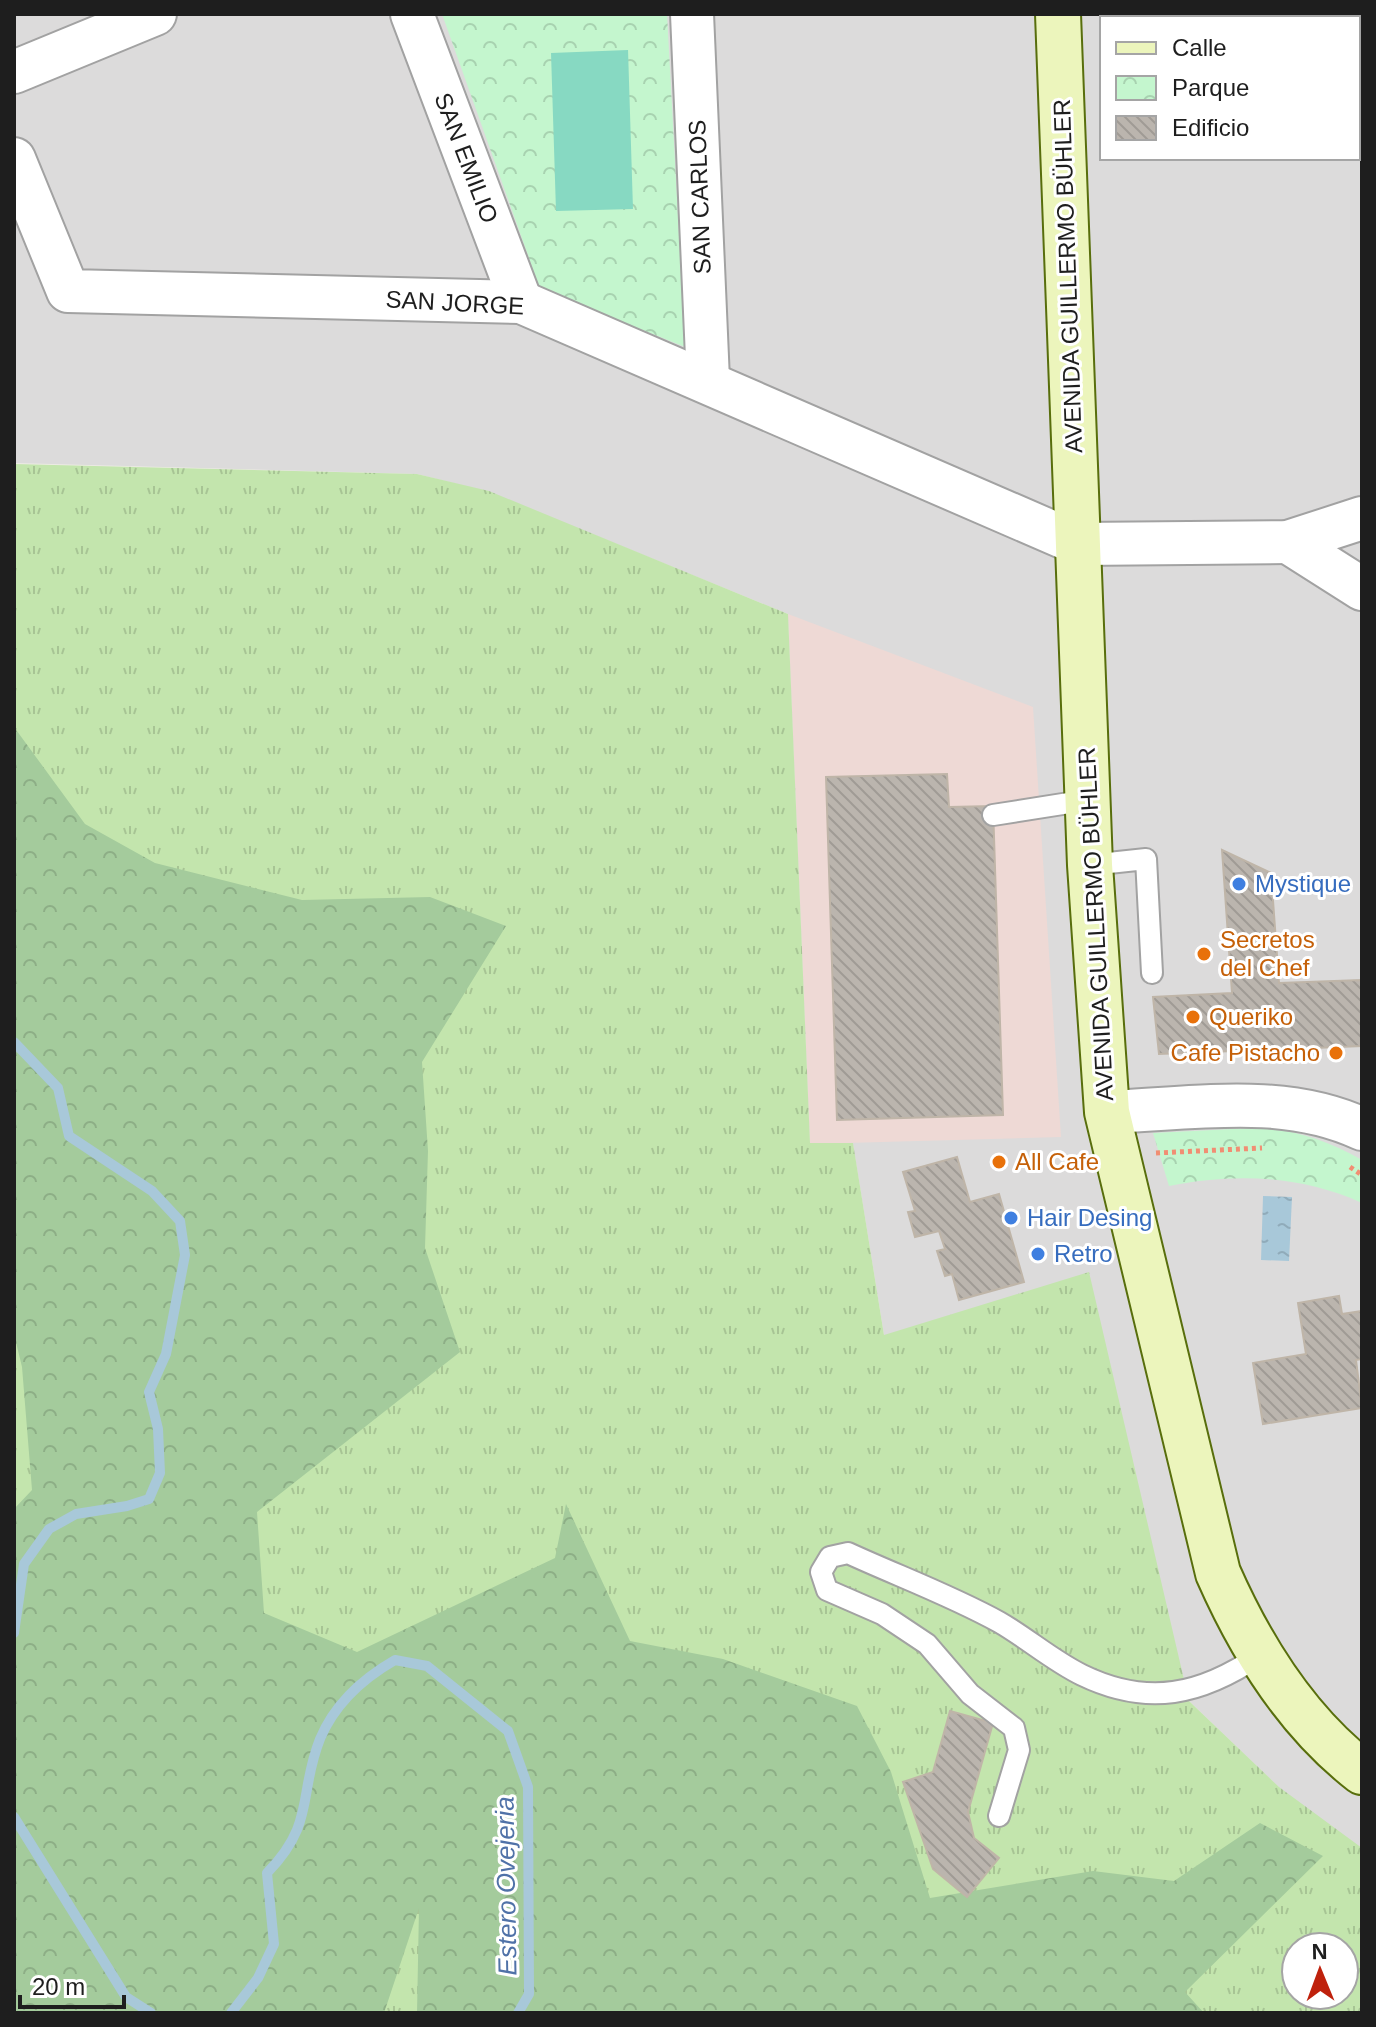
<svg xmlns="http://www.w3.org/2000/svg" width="1376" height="2027" viewBox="0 0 1376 2027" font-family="Helvetica,sans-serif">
  <defs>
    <pattern id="grass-tufts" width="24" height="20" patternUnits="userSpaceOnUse" patternTransform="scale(2)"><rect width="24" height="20" fill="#c3e5ad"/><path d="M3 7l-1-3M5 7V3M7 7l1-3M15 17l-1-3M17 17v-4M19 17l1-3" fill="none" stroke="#a7c494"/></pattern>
    <pattern id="forest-crowns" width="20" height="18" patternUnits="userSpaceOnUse" patternTransform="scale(2)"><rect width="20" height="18" fill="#a4cb9c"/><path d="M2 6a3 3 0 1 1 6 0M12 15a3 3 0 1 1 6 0" fill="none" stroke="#8dae86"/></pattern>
    <pattern id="park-crowns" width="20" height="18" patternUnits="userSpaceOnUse" patternTransform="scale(2)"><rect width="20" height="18" fill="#c4f6ce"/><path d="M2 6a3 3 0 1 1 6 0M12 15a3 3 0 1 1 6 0" fill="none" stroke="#a8d2b0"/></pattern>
    <pattern id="water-ripples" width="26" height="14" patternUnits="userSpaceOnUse" patternTransform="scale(2)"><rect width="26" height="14" fill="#a8c8d9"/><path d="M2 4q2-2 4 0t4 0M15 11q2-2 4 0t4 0" fill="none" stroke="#90abba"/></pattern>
    <pattern id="building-back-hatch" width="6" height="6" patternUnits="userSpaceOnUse" patternTransform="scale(2)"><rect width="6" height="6" fill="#bbb5ae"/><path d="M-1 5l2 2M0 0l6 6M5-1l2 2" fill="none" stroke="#a09b95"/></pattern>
  </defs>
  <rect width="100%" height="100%" fill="#eeece5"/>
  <path fill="#dcdbdb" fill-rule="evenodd" d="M14,14H1362V1867L1189,1701L884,1335L853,1144H810L788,614L489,492L417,474L14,463ZM1102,18H1358V158H1102Z"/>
  <path fill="#eed9d5" d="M788,614L1033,707L1061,1137L810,1144Z"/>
  <path fill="url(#grass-tufts)" fill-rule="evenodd" d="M14,464L417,474L489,491L788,614L810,1143H853L884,1335L1089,1272L1189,1701L1279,1787L1362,1848V2013H14ZM1296,1947H1344V1995H1296Z"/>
  <path fill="url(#forest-crowns)" d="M14,727L85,824L155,863L302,900L430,897L506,926L422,1062L428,1151L425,1248L460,1352L257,1512L264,1613L357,1652L555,1558L566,1504L630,1641L723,1659L857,1706L891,1772L930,1898L1093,1871L1174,1881L1260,1823L1323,1856L1185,1992L1204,2013H417L419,1908L384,2013H14V1509L32,1490L22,1367L14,1334Z"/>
  <g fill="url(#park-crowns)">
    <path d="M442,14H667L685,347L540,289Z"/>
    <path d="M1252,1128C1294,1129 1326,1140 1362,1160V1203C1300,1175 1235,1173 1169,1186L1153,1133Z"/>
  </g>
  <path fill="#87d9c2" d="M628,50L633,209L556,211L551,53Z"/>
  <path fill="url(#water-ripples)" d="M1263,1196L1292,1197L1289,1261L1261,1260Z"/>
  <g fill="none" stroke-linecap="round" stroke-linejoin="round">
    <g stroke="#a8c8d9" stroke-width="10">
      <path d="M14,1042L58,1088L69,1136L152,1191L180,1221L185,1255L166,1354L149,1392L158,1429L160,1473L149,1499L127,1506L76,1514L49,1529L24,1564L14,1633"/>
      <path d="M14,1817L126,1997L151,2013"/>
      <path d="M231,2013L258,1978L274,1944L267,1873C316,1823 298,1794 320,1739C335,1703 362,1679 395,1660L427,1666L508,1731L528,1787L529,1994L518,2013"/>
    </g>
  </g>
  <g fill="url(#building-back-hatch)" stroke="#bfb5a8" stroke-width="2">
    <path d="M947,774L949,807L993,806L1003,1115L837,1120L826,777Z"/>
    <path d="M1222,850L1271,873L1279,983L1361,980L1362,1046L1159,1054L1153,997L1232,993Z"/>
    <path d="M957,1157L970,1202L999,1194L1024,1282L959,1300L952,1274L945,1276L937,1251L945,1249L939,1231L915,1237L908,1212L915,1211L903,1172Z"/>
    <path d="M1339,1296L1342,1314L1362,1311V1359L1356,1360L1362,1408L1263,1424L1253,1363L1306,1354L1298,1303Z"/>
    <path d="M950,1711L993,1723L968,1812L974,1838L999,1858L967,1897L933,1869L903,1782L933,1772Z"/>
  </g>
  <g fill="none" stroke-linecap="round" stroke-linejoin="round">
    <g stroke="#a2a2a2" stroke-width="24">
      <g id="lane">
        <path d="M993,815L1088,800"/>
        <path d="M1090,865L1146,859L1152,973"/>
        <path d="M999,1816L1019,1750L1014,1728L970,1694L927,1644L882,1614L827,1590L821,1572L830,1557L848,1553C898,1576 950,1595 999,1622C1027,1638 1053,1661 1082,1675C1148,1707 1201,1695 1260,1655"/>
      </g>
    </g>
    <g stroke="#a2a2a2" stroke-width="46">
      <g id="street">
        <path d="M412,14L521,302"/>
        <path d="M692,14L708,380"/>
        <path d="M14,72L155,14"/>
        <path d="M14,159L68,291L521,302L1079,544L1288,542L1362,518"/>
        <path d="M1288,542L1362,589"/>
        <path d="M1107,1112C1192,1109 1283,1092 1362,1129"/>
      </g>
    </g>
    <g stroke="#586e0c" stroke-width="48">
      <path id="secondary" d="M1058,14L1090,865L1107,1112L1218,1573C1251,1648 1296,1721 1362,1772"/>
    </g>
    <g stroke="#f18e73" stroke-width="5" stroke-dasharray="4 4" stroke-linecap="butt">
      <path d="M1156,1153L1262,1148"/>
      <path d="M1350,1167L1362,1175"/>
    </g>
    <use href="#lane" stroke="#fff" stroke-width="20"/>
    <use href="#street" stroke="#fff" stroke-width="42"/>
    <use href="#secondary" stroke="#ecf5bc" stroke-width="44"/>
  </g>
  <g fill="#3f7fe0" stroke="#fff" stroke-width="3">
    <circle cx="1239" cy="884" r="8"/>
    <circle cx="1011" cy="1218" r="8"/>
    <circle cx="1038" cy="1254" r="8"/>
  </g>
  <g fill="#e8710a" stroke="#fff" stroke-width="3">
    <circle cx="1204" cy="954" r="8"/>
    <circle cx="1193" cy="1017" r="8"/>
    <circle cx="1336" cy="1053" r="8"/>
    <circle cx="999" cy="1162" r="8"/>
  </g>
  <g text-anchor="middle" stroke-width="6" stroke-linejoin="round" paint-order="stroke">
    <g font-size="24" fill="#1e1e1e" stroke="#fff">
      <text transform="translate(466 158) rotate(69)" y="8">SAN EMILIO</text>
      <text transform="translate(700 197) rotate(-92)" y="8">SAN CARLOS</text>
      <text transform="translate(1068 276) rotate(-92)" y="8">AVENIDA GUILLERMO BÜHLER</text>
      <text transform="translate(455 303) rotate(3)" y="8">SAN JORGE</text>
      <text transform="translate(1096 924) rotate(-93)" y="8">AVENIDA GUILLERMO BÜHLER</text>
    </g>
    <g font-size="24" fill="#366cbe" stroke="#fff" text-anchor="start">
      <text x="1255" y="892">Mystique</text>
      <text x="1027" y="1226">Hair Desing</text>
      <text x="1054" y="1262">Retro</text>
    </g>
    <g font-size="24" fill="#c56008" stroke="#fff" text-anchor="start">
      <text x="1220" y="948">Secretos<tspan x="1220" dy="28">del Chef</tspan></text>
      <text x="1209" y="1025">Queriko</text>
      <text x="1320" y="1061" text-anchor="end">Cafe Pistacho</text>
      <text x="1015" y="1170">All Cafe</text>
    </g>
    <g font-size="26" font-style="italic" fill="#5072a8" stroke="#fff">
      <text transform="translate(506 1886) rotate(-91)" y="9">Estero Ovejeria</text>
    </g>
  </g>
  <rect width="1376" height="2027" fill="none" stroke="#1e1e1e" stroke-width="32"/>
  <rect x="1100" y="16" width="260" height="144" fill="#ffffff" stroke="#a5a5a5" stroke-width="2"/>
  <rect x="1116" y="42" width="40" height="12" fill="#ecf5bc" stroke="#a5a5a5" stroke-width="2"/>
  <text x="1172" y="56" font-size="24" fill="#1e1e1e">Calle</text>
  <rect x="1116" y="76" width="40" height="24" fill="url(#park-crowns)" stroke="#a5a5a5" stroke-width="2"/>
  <text x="1172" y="96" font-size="24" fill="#1e1e1e">Parque</text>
  <rect x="1116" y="116" width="40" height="24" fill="url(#building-back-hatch)" stroke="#a5a5a5" stroke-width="2"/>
  <text x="1172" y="136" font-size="24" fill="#1e1e1e">Edificio</text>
  <g transform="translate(1320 1971) rotate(359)"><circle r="38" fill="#ffffff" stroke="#a5a5a5" stroke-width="2"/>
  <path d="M0-6L14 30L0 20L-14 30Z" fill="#bf210c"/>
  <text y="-12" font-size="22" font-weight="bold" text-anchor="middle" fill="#1e1e1e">N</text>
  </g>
  <path d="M20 1995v12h104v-12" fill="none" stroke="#1e1e1e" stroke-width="4"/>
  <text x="32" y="1995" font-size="24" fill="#1e1e1e" stroke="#ffffff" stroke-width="6" paint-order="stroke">20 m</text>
</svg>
